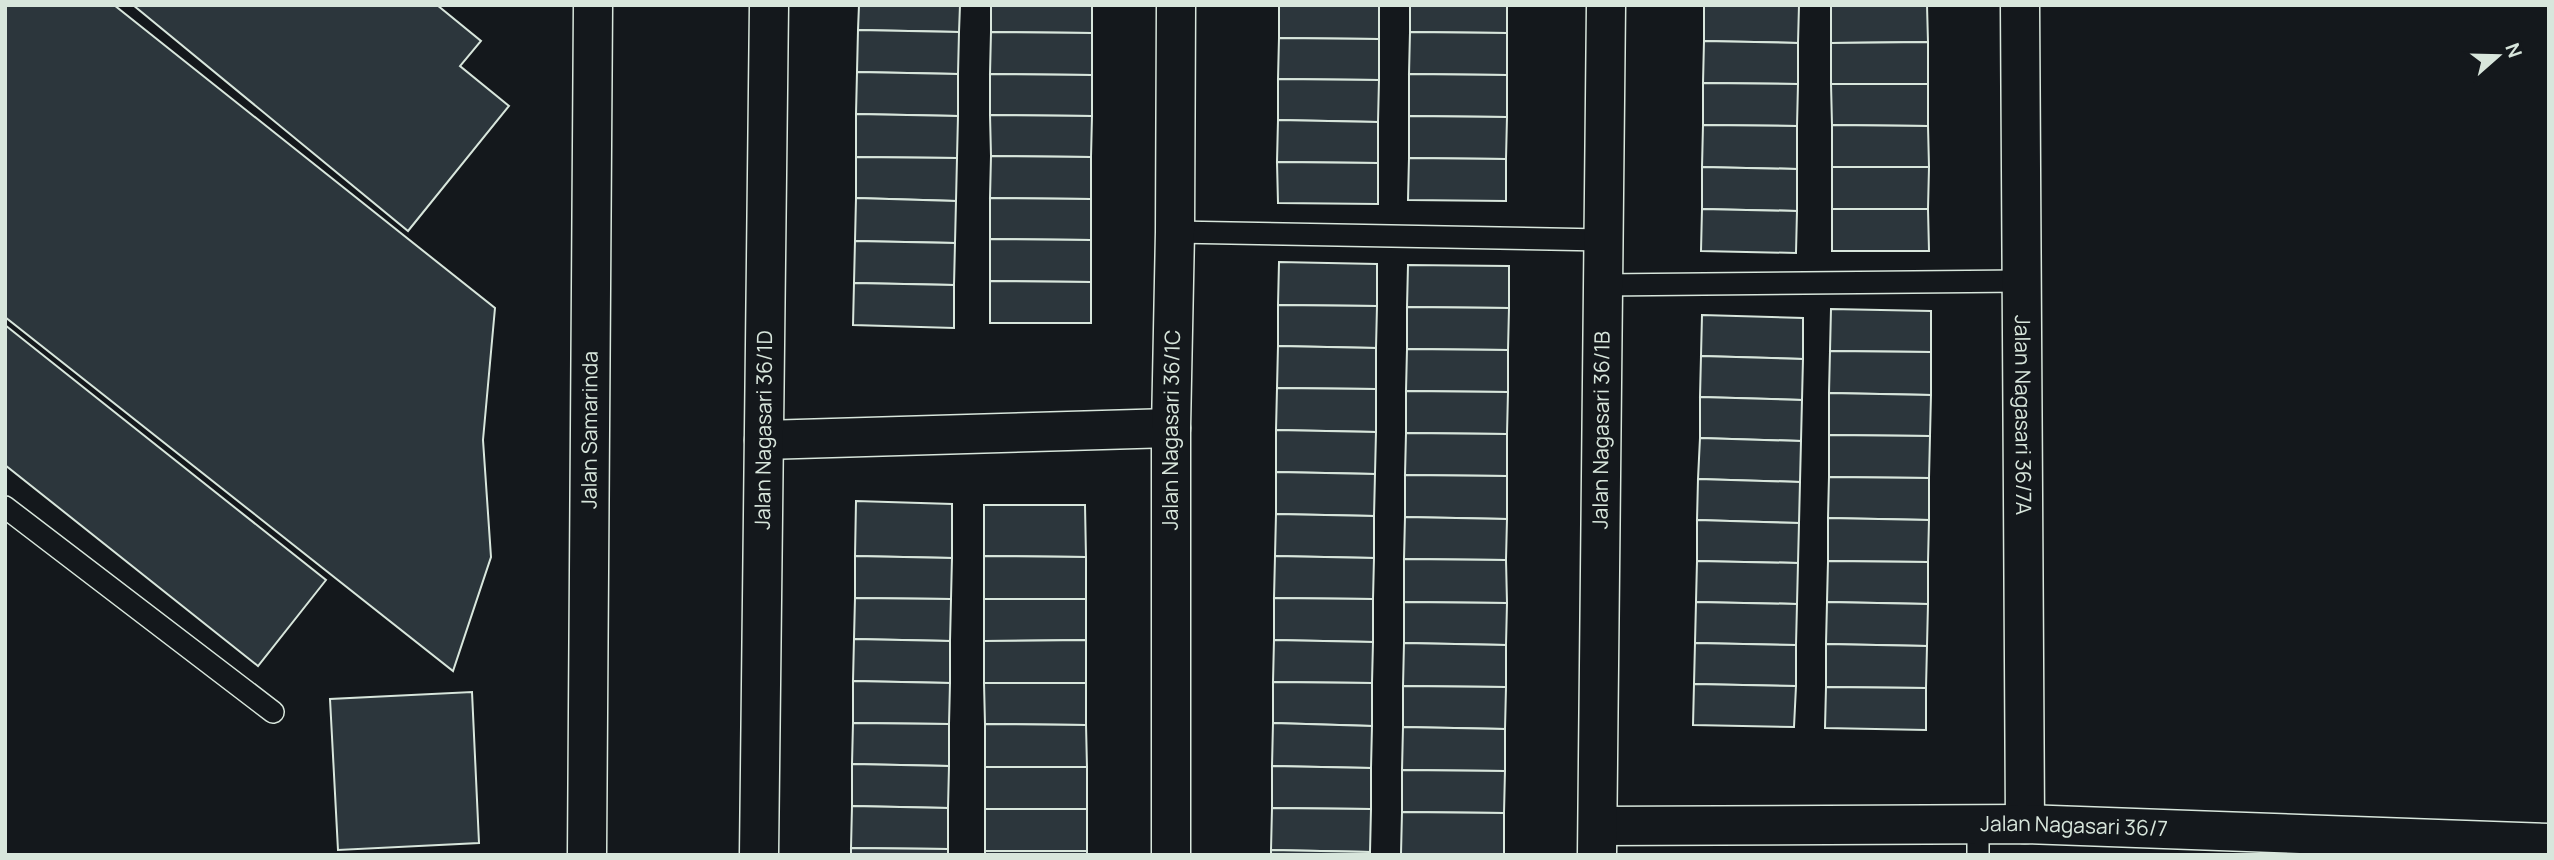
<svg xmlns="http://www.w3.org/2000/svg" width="2554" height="860" viewBox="0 0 2554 860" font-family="Manrope,sans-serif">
  <rect width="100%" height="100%" fill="#14181c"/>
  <g fill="#2c363c" stroke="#d8e6dc" stroke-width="2">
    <path d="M5,5H114L495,308L483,440L491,557L453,671L5,317Z"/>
    <path d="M133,5H437L481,41L460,66L509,106L408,231Z"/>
    <path d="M859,5H960L959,32L858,30Z"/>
    <path d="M991,5H1092V33L991,32Z"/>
    <path d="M1279,5H1379V39L1279,38Z"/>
    <path d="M1410,5H1507V33L1410,32Z"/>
    <path d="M1704,5H1799L1798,43L1704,41Z"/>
    <path d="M1831,5H1927L1928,42L1831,43Z"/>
    <path d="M858,30L959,32L958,74L857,72Z"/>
    <path d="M991,32L1092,33V75L990,74Z"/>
    <path d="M1410,32L1507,33V75L1409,74Z"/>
    <path d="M1279,38L1379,39V80L1278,79Z"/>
    <path d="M1704,41L1798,43V84L1703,83Z"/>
    <path d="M1928,42V84H1831V43Z"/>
    <path d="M857,72L958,74V116L856,114Z"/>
    <path d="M990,74L1092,75V116L990,115Z"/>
    <path d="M1409,74L1507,75V117L1409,116Z"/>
    <path d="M1278,79L1379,80L1378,122L1278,120Z"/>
    <path d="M1703,83L1798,84L1797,126L1703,125Z"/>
    <path d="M1831,84H1928V126L1832,125Z"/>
    <path d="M856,114L958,116L957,158L856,157Z"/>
    <path d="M990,115L1092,116L1091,157L991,156Z"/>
    <path d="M1409,116L1507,117L1506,159L1409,158Z"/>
    <path d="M1278,120L1378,122V163L1277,162Z"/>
    <path d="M1703,125L1797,126V169L1702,167Z"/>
    <path d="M1832,125L1928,126L1929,167H1832Z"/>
    <path d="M991,156L1091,157V199L990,198Z"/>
    <path d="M856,157L957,158L956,201L856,198Z"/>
    <path d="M1409,158L1506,159V201L1408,200Z"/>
    <path d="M1277,162L1378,163V204L1278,203Z"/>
    <path d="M1702,167L1797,169V211L1702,209Z"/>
    <path d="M1832,167H1929L1928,209H1832Z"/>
    <path d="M856,198L956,201L955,243L855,241Z"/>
    <path d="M990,198L1091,199V240L990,239Z"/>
    <path d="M1702,209L1797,211L1796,253L1701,251Z"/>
    <path d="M1832,209H1928L1929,251H1832Z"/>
    <path d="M990,239L1091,240V282L990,281Z"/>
    <path d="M855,241L955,243L954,285L854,283Z"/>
    <path d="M1279,262L1377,264V306L1278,305Z"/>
    <path d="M1408,265L1509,266V308L1407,307Z"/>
    <path d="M990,281L1091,282V323H990Z"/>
    <path d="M854,283L954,285V328L853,325Z"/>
    <path d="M1278,305L1377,306L1376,348L1278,346Z"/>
    <path d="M1407,307L1509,308L1508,350L1407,349Z"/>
    <path d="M1831,309L1931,311V352L1830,351Z"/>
    <path d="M1702,315L1803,318V359L1701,356Z"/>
    <path d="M5,325L326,580L258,666L5,465Z"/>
    <path d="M1278,346L1376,348V389L1277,388Z"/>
    <path d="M1407,349L1508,350V392L1406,391Z"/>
    <path d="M1830,351L1931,352V395L1829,393Z"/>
    <path d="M1701,356L1803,359L1802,400L1700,397Z"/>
    <path d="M1277,388L1376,389V432L1276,430Z"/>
    <path d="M1406,391L1508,392L1507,434L1406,433Z"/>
    <path d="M1829,393L1931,395L1930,436L1829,435Z"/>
    <path d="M1700,397L1802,400L1801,441L1700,438Z"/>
    <path d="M1276,430L1376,432L1375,474L1276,472Z"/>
    <path d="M1406,433L1507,434V476L1405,475Z"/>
    <path d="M1829,435L1930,436L1929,478L1829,477Z"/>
    <path d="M1700,438L1801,441L1800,482L1698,479Z"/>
    <path d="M1276,472L1375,474L1374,516L1276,514Z"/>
    <path d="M1405,475L1507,476V519L1405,517Z"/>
    <path d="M1829,477L1929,478V520L1828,518Z"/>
    <path d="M1698,479L1800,482L1799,523L1697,520Z"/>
    <path d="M856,501L952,504V558L855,556Z"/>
    <path d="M984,505H1085L1086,557L984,556Z"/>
    <path d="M1276,514L1374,516V558L1275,556Z"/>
    <path d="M1405,517L1507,519L1506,560L1404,559Z"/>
    <path d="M1828,518L1929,520L1928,562L1828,561Z"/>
    <path d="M1697,520L1799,523L1798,563L1697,561Z"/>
    <path d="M855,556L952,558L951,599L855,598Z"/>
    <path d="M984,556L1086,557V599H984Z"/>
    <path d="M1275,556L1374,558L1373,599L1274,598Z"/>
    <path d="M1404,559L1506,560L1507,603L1404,602Z"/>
    <path d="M1697,561L1798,563L1797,604L1696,602Z"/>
    <path d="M1828,561L1928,562V604L1827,602Z"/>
    <path d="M855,598L951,599L950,641L854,639Z"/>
    <path d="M1274,598L1373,599V642L1274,640Z"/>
    <path d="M984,599H1086V640L984,641Z"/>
    <path d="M1404,602L1507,603L1506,645L1404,643Z"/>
    <path d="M1696,602L1797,604L1796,645L1695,643Z"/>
    <path d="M1827,602L1928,604L1927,646L1826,644Z"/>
    <path d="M854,639L950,641V683L853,681Z"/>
    <path d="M1086,640V683H984V641Z"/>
    <path d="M1274,640L1373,642L1372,683L1273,682Z"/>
    <path d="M1404,643L1506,645V687L1403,686Z"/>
    <path d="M1695,643L1796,645V686L1694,684Z"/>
    <path d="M1826,644L1927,646L1926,688L1826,687Z"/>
    <path d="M853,681L950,683L949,724L853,723Z"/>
    <path d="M1273,682L1372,683V726L1273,723Z"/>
    <path d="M984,683H1086V725L985,724Z"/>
    <path d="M1694,684L1796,686L1794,727L1693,725Z"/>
    <path d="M1403,686L1506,687L1505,729L1403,727Z"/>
    <path d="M1826,687L1926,688V730L1825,728Z"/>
    <path d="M472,692L479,843L338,850L330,699Z"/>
    <path d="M853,723L949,724V766L852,764Z"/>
    <path d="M1273,723L1372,726L1371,768L1272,766Z"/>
    <path d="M985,724L1086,725L1087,767H985Z"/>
    <path d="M1403,727L1505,729V771L1402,770Z"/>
    <path d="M852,764L949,766L948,808L852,806Z"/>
    <path d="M1272,766L1371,768V809L1272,808Z"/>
    <rect x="985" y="767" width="102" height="42"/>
    <path d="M1402,770L1505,771L1504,813L1402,812Z"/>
    <path d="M852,806L948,808V849L851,848Z"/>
    <path d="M1272,808L1371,809L1370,852L1271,850Z"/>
    <rect x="985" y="809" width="102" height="42"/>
    <path d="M1402,812L1504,813V855L1401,854Z"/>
    <path d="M851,848L948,849V855H851Z"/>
    <path d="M1271,850L1370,852V855H1271Z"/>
    <rect x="985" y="851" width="102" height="4"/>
  </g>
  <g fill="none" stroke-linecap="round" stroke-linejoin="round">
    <g stroke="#d8e6dc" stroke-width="24">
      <g id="service">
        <path d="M1175,232L1603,240"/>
        <path d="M1603,285L2022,281"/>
        <path d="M5,507L273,712"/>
        <path d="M1978,825V855"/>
      </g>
    </g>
    <g stroke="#d8e6dc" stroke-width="41">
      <g id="minor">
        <path id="s1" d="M2020,5L2025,824"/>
        <path d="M764,440L1171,428"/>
        <path id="s2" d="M1598,826L2025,824L2549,843"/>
        <path id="s3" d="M587,855L593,5"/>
        <path id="s4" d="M759,855L769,5"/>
        <path id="s5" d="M1171,855V428L1175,232L1176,5"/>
        <path id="s6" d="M1597,855L1606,5"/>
      </g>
    </g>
    <use href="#service" stroke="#14181c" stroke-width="21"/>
    <use href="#minor" stroke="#14181c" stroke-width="38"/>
  </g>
  <g text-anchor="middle" stroke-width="5" stroke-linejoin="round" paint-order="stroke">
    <g font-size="21" fill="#d8e6dc" stroke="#14181c">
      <text dy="7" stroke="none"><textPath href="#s1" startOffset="410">Jalan Nagasari 36/7A</textPath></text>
      <text dy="7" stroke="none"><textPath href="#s3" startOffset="425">Jalan Samarinda</textPath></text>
      <text dy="7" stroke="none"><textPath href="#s4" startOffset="425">Jalan Nagasari 36/1D</textPath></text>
      <text dy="7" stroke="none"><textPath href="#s5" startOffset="425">Jalan Nagasari 36/1C</textPath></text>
      <text dy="7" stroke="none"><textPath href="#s6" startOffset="425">Jalan Nagasari 36/1B</textPath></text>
      <text dy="7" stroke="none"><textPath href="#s2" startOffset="476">Jalan Nagasari 36/7</textPath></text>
    </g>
  </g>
  <rect width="2554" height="860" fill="none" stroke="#d8e6dc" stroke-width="14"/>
  <g transform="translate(2498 56) rotate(70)" stroke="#14181c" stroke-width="5" paint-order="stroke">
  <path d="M0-5L12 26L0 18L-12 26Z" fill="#d8e6dc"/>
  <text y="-10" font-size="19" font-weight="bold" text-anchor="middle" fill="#d8e6dc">N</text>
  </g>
</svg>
